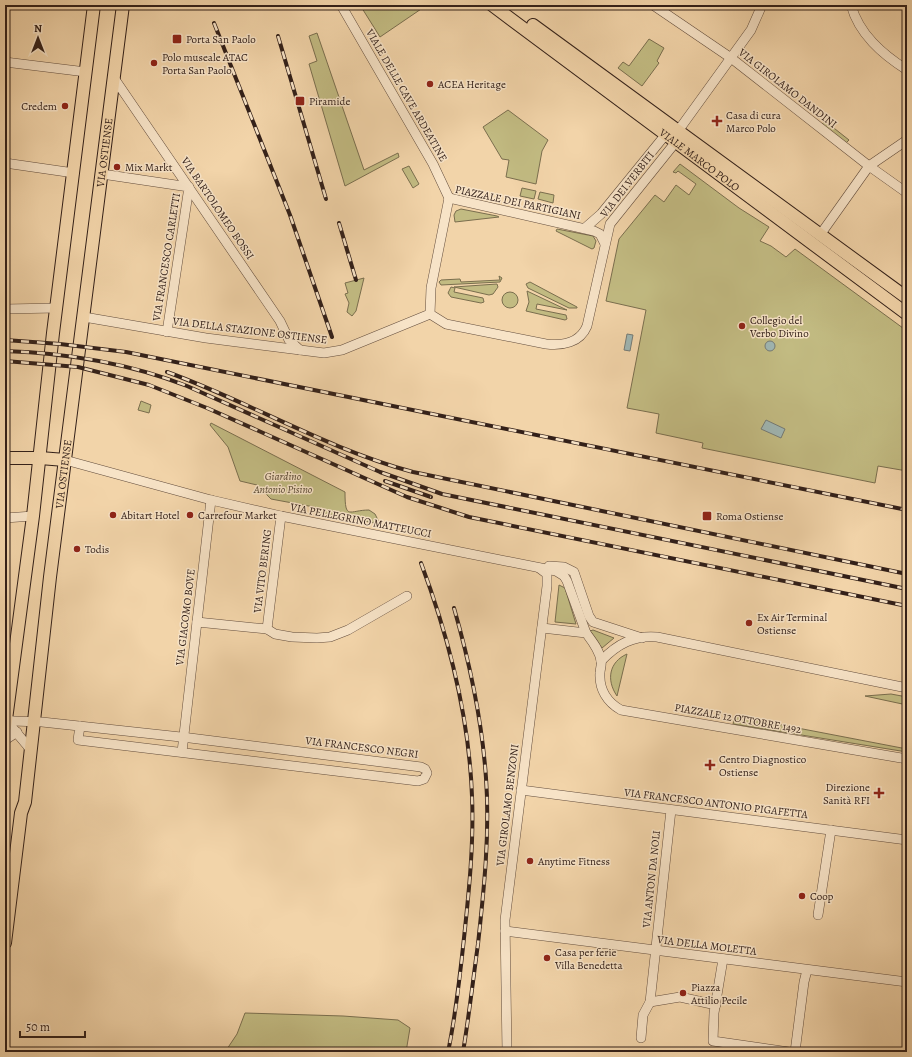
<svg xmlns="http://www.w3.org/2000/svg" width="912" height="1057" viewBox="0 0 912 1057" font-family="Alegreya,serif">
  <rect width="100%" height="100%" fill="#f2d4a9"/>
  <filter id="stains"><feTurbulence type="fractalNoise" baseFrequency=".005" numOctaves="4"/><feColorMatrix values="0 0 0 0 .2 0 0 0 0 .09 0 0 0 0 .02 0 0 0 .5 -.17"/></filter>
  <radialGradient id="worn" r=".72"><stop offset=".6" stop-color="#630" stop-opacity="0"/><stop offset="1" stop-color="#630" stop-opacity=".3"/></radialGradient>
  <g fill="#c2bb82" stroke="#7a6e4e">
    <path d="M360,5H382L392,7L393,5H427L380,37Z"/>
    <path d="M317,33L364,170L398,153L399,157L345,186L309,64L317,61L309,36Z"/>
    <path d="M649,39L664,48L657,61L659,63L642,86L618,68L623,62L629,66Z"/>
    <path d="M508,110L548,140L542,151L536,184L506,177L509,160L502,159L483,127Z"/>
    <path d="M825,121L849,140L846,143L822,124Z"/>
    <path d="M680,164L739,208L769,227L760,241L771,246L786,257L795,249L907,331V471L878,466L875,483L702,448L703,443L656,433L659,414L627,408L646,310L606,301L619,239L655,195L664,202L676,185L689,195L696,184L678,171L676,173L673,172Z"/>
    <path d="M409,166L419,184L413,188L402,169Z"/>
    <path d="M522,188L536,191L534,199L520,196Z"/>
    <path d="M540,192L554,195L553,203L538,199Z"/>
    <path d="M461,209L497,216L499,217L455,222L454,215L456,211Z"/>
    <path d="M557,229L593,236L596,241L594,248L592,249L556,231Z"/>
    <path d="M499,276L502,278L500,282L441,285L439,282L441,280L460,279L461,282L500,280Z"/>
    <path d="M364,278L356,311L352,316L347,312L349,303L345,294L348,293L345,283Z"/>
    <path d="M530,282L577,307V308H569L528,288L526,284Z"/>
    <path d="M497,284L498,287L493,294L489,295L454,287Z"/>
    <path d="M451,287L455,288L454,292L483,298L484,302L481,303L451,297L448,293Z"/>
    <path d="M527,291L567,310L537,304L536,309L566,315L567,319L565,320L526,311L529,302Z"/>
    <circle cx="510" cy="300" r="8"/>
    <path d="M141,401L151,405L149,413L138,410Z"/>
    <path d="M211,423L345,492C345,521 349,510 369,510L375,514L380,524L320,513L314,507L271,499L257,485L240,481L228,447L210,425Z"/>
    <path d="M559,585L565,588L576,624L555,622Z"/>
    <path d="M593,630L614,638L602,648L590,631Z"/>
    <path d="M627,654L617,696C606,680 609,662 627,654Z"/>
    <path d="M891,694L907,697V705L865,696Z"/>
    <path d="M735,716L907,749V752L733,724Z"/>
    <path d="M245,1013L343,1016L398,1020L410,1028L406,1052H225L237,1034Z"/>
  </g>
  <g fill="#9fb6b3" stroke="#747a75">
    <path d="M627,334L633,335L630,351L624,350Z"/>
    <circle cx="770" cy="346" r="5"/>
    <path d="M766,420L785,429L781,438L761,429Z"/>
  </g>
  <g fill="none" stroke-linecap="round" stroke-linejoin="round">
    <g stroke="#634d3d" stroke-width="10">
      <g id="minor">
        <path d="M341,5L433,164L449,198"/>
        <path d="M653,5L731,58L869,166L907,193"/>
        <path d="M851,5C859,34 882,54 907,70"/>
        <path d="M5,62L86,72"/>
        <path d="M114,78L280,321L289,340L300,350"/>
        <path d="M5,163L74,173"/>
        <path d="M102,174L189,187L167,332"/>
        <path d="M449,198L431,288L430,314L446,324L546,344C562,346 580,343 587,326L610,224L675,143L678,131L751,30L762,5"/>
        <path d="M449,198L594,231L600,234L605,244"/>
        <path d="M585,228L601,214L662,139L671,133"/>
        <path d="M820,235L869,166L907,140"/>
        <path d="M5,309L56,308"/>
        <path d="M84,317L206,338L324,353L342,350L430,314"/>
        <path d="M65,460L211,500L281,516L556,571L564,576L567,581L586,633"/>
        <path d="M5,518L33,516"/>
        <path d="M549,566L564,567L574,572L589,616L593,622L642,638"/>
        <path d="M197,622L267,629L275,634L292,637L317,638L330,637L348,630L407,596"/>
        <path d="M542,628L586,633C592,641 600,651 601,661C602,665 600,669 600,673C599,689 607,702 621,710L907,759"/>
        <path d="M267,629L281,516"/>
        <path d="M601,661C617,644 634,635 657,637L907,688"/>
        <path d="M5,720C17,722 30,721 42,722C91,727 140,733 190,738L421,767L425,769L427,773L424,779L418,781L78,740L80,726"/>
        <path d="M6,720L31,750"/>
        <path d="M5,740L17,732"/>
        <path d="M182,752L211,500"/>
        <path d="M521,790L907,840"/>
        <path d="M818,915L831,830"/>
        <path d="M505,931L907,982"/>
        <path d="M723,959L714,1013L713,1041L789,1052"/>
        <path d="M650,1002L680,997L716,1005"/>
        <path d="M641,1038L643,1015L650,1002L671,810"/>
        <path d="M507,1052L505,920L547,586V574L539,568"/>
        <path d="M795,1052L804,982L807,970"/>
      </g>
    </g>
    <g stroke="#332019" stroke-width="14">
      <g id="major">
        <path id="s1" d="M492,5L907,314"/>
        <path d="M533,25L907,298"/>
        <path d="M5,458H40L65,460"/>
        <path d="M5,727L33,516L53,333L94,5"/>
        <path id="s2" d="M5,943L21,813L25,802L50,577L123,5"/>
      </g>
    </g>
    <use href="#minor" stroke="#f7e3c7" stroke-width="9"/>
    <use href="#major" stroke="#f2d4a9" stroke-width="12"/>
    <g stroke="#332019" stroke-width="4">
      <g id="rail">
        <path d="M214,23L290,215L332,337"/>
        <path d="M278,36L326,199"/>
        <path d="M339,223L356,280"/>
        <path d="M5,340L60,344L126,352L907,510"/>
        <path d="M5,351C68,353 128,363 187,386L380,472L442,494L907,589"/>
        <path d="M5,361L78,367L149,385L207,408L407,497L469,517L907,606"/>
        <path d="M167,372C250,402 327,449 413,472L907,574"/>
        <path d="M385,481L431,497"/>
        <path d="M421,563C449,638 469,715 472,796C474,843 469,891 464,938C460,976 456,1014 448,1052"/>
        <path d="M454,608C470,664 482,720 486,778C490,833 484,889 478,944C473,980 469,1016 463,1052"/>
      </g>
    </g>
    <use href="#rail" stroke="#f7e3c7" stroke-width="2.5" stroke-dasharray="8" stroke-linecap="butt"/>
  </g>
  <g fill="#8f2418" stroke="#f7e3c7" stroke-width="1.5">
    <rect x="172" y="34" width="10" height="10" rx="2"/>
    <circle cx="154" cy="63" r="4"/>
    <circle cx="430" cy="84" r="4"/>
    <rect x="295" y="96" width="10" height="10" rx="2"/>
    <circle cx="65" cy="106" r="4"/>
    <path d="M715 115h4v4h4v4h-4v4h-4v-4h-4v-4h4z"/>
    <circle cx="117" cy="167" r="4"/>
    <circle cx="742" cy="326" r="4"/>
    <circle cx="113" cy="515" r="4"/>
    <circle cx="190" cy="515" r="4"/>
    <rect x="702" y="511" width="10" height="10" rx="2"/>
    <circle cx="77" cy="549" r="4"/>
    <circle cx="749" cy="623" r="4"/>
    <path d="M708 759h4v4h4v4h-4v4h-4v-4h-4v-4h4z"/>
    <path d="M877 787h4v4h4v4h-4v4h-4v-4h-4v-4h4z"/>
    <circle cx="530" cy="861" r="4"/>
    <circle cx="802" cy="896" r="4"/>
    <circle cx="547" cy="958" r="4"/>
    <circle cx="683" cy="993" r="4"/>
  </g>
  <g text-anchor="middle" stroke-width="3" stroke-linejoin="round" paint-order="stroke">
    <g font-size="11" fill="#332019" stroke="#f7e3c7" text-anchor="start">
      <text x="186" y="43">Porta San Paolo</text>
      <text x="162" y="61">Polo museale ATAC<tspan x="162" dy="13">Porta San Paolo</tspan></text>
      <text x="438" y="88">ACEA Heritage</text>
      <text x="309" y="105">Piramide</text>
      <text x="57" y="110" text-anchor="end">Credem</text>
      <text x="726" y="119">Casa di cura<tspan x="726" dy="13">Marco Polo</tspan></text>
      <text x="125" y="171">Mix Markt</text>
      <text x="750" y="324">Collegio del<tspan x="750" dy="13">Verbo Divino</tspan></text>
      <text x="121" y="519">Abitart Hotel</text>
      <text x="198" y="519">Carrefour Market</text>
      <text x="716" y="520">Roma Ostiense</text>
      <text x="85" y="553">Todis</text>
      <text x="757" y="621">Ex Air Terminal<tspan x="757" dy="13">Ostiense</tspan></text>
      <text x="719" y="763">Centro Diagnostico<tspan x="719" dy="13">Ostiense</tspan></text>
      <text x="870" y="791" text-anchor="end">Direzione<tspan x="870" dy="13">Sanità RFI</tspan></text>
      <text x="538" y="865">Anytime Fitness</text>
      <text x="810" y="900">Coop</text>
      <text x="555" y="956">Casa per ferie<tspan x="555" dy="13">Villa Benedetta</tspan></text>
      <text x="691" y="991">Piazza<tspan x="691" dy="13">Attilio Pecile</tspan></text>
    </g>
    <g font-size="11" fill="#332019" stroke="#f7e3c7">
      <text transform="translate(788 88) rotate(38)" y="4">VIA GIROLAMO DANDINI</text>
      <text transform="translate(407 95) rotate(60)" y="4">VIALE DELLE CAVE ARDEATINE</text>
      <text dy="4" stroke="none"><textPath href="#s2" startOffset="797">VIA OSTIENSE</textPath></text>
      <text dy="4" stroke="none"><textPath href="#s1" startOffset="259">VIALE MARCO POLO</textPath></text>
      <text transform="translate(627 184) rotate(-52)" y="4">VIA DEI VERBITI</text>
      <text transform="translate(518 202) rotate(12)" y="4">PIAZZALE DEI PARTIGIANI</text>
      <text transform="translate(218 208) rotate(56)" y="4">VIA BARTOLOMEO BOSSI</text>
      <text transform="translate(166 257) rotate(-81)" y="4">VIA FRANCESCO CARLETTI</text>
      <text transform="translate(250 330) rotate(7)" y="4">VIA DELLA STAZIONE OSTIENSE</text>
      <text dy="4" stroke="none"><textPath href="#s2" startOffset="473">VIA OSTIENSE</textPath></text>
      <text transform="translate(361 520) rotate(11)" y="4">VIA PELLEGRINO MATTEUCCI</text>
      <text transform="translate(262 571) rotate(-83)" y="4">VIA VITO BERING</text>
      <text transform="translate(185 617) rotate(-83)" y="4">VIA GIACOMO BOVE</text>
      <text transform="translate(738 718) rotate(10)" y="4">PIAZZALE 12 OTTOBRE 1492</text>
      <text transform="translate(362 747) rotate(7)" y="4">VIA FRANCESCO NEGRI</text>
      <text transform="translate(716 803) rotate(7)" y="4">VIA FRANCESCO ANTONIO PIGAFETTA</text>
      <text transform="translate(507 805) rotate(-83)" y="4">VIA GIROLAMO BENZONI</text>
      <text transform="translate(651 879) rotate(-84)" y="4">VIA ANTON DA NOLI</text>
      <text transform="translate(707 945) rotate(7)" y="4">VIA DELLA MOLETTA</text>
    </g>
    <g font-size="11" font-style="italic" fill="#574733" stroke="#f7e3c7">
      <text x="283" y="480">Giardino<tspan x="283" dy="13">Antonio Pisino</tspan></text>
    </g>
  </g>
  <rect width="912" height="1057" fill="none" stroke="#f2d4a9" stroke-width="20"/>
  <rect x="6" y="6" width="900" height="1045" fill="none" stroke="#332019" stroke-width="2"/>
  <rect x="10" y="10" width="892" height="1037" fill="none" stroke="#332019"/>
  <g transform="translate(38 38)" stroke="#f7e3c7" stroke-width="3" paint-order="stroke">
  <path d="M0-3L7 15L0 10L-7 15Z" fill="#332019"/>
  <text y="-6" font-size="11" font-weight="bold" text-anchor="middle" fill="#332019">N</text>
  </g>
  <path d="M20 1031v6h65v-6" fill="none" stroke="#332019" stroke-width="2"/>
  <text x="26" y="1031" font-size="12" fill="#332019" stroke="#f7e3c7" stroke-width="3" paint-order="stroke">50 m</text>
  <rect width="100%" height="100%" filter="url(#stains)"/>
  <rect width="100%" height="100%" fill="url(#worn)"/>
</svg>
